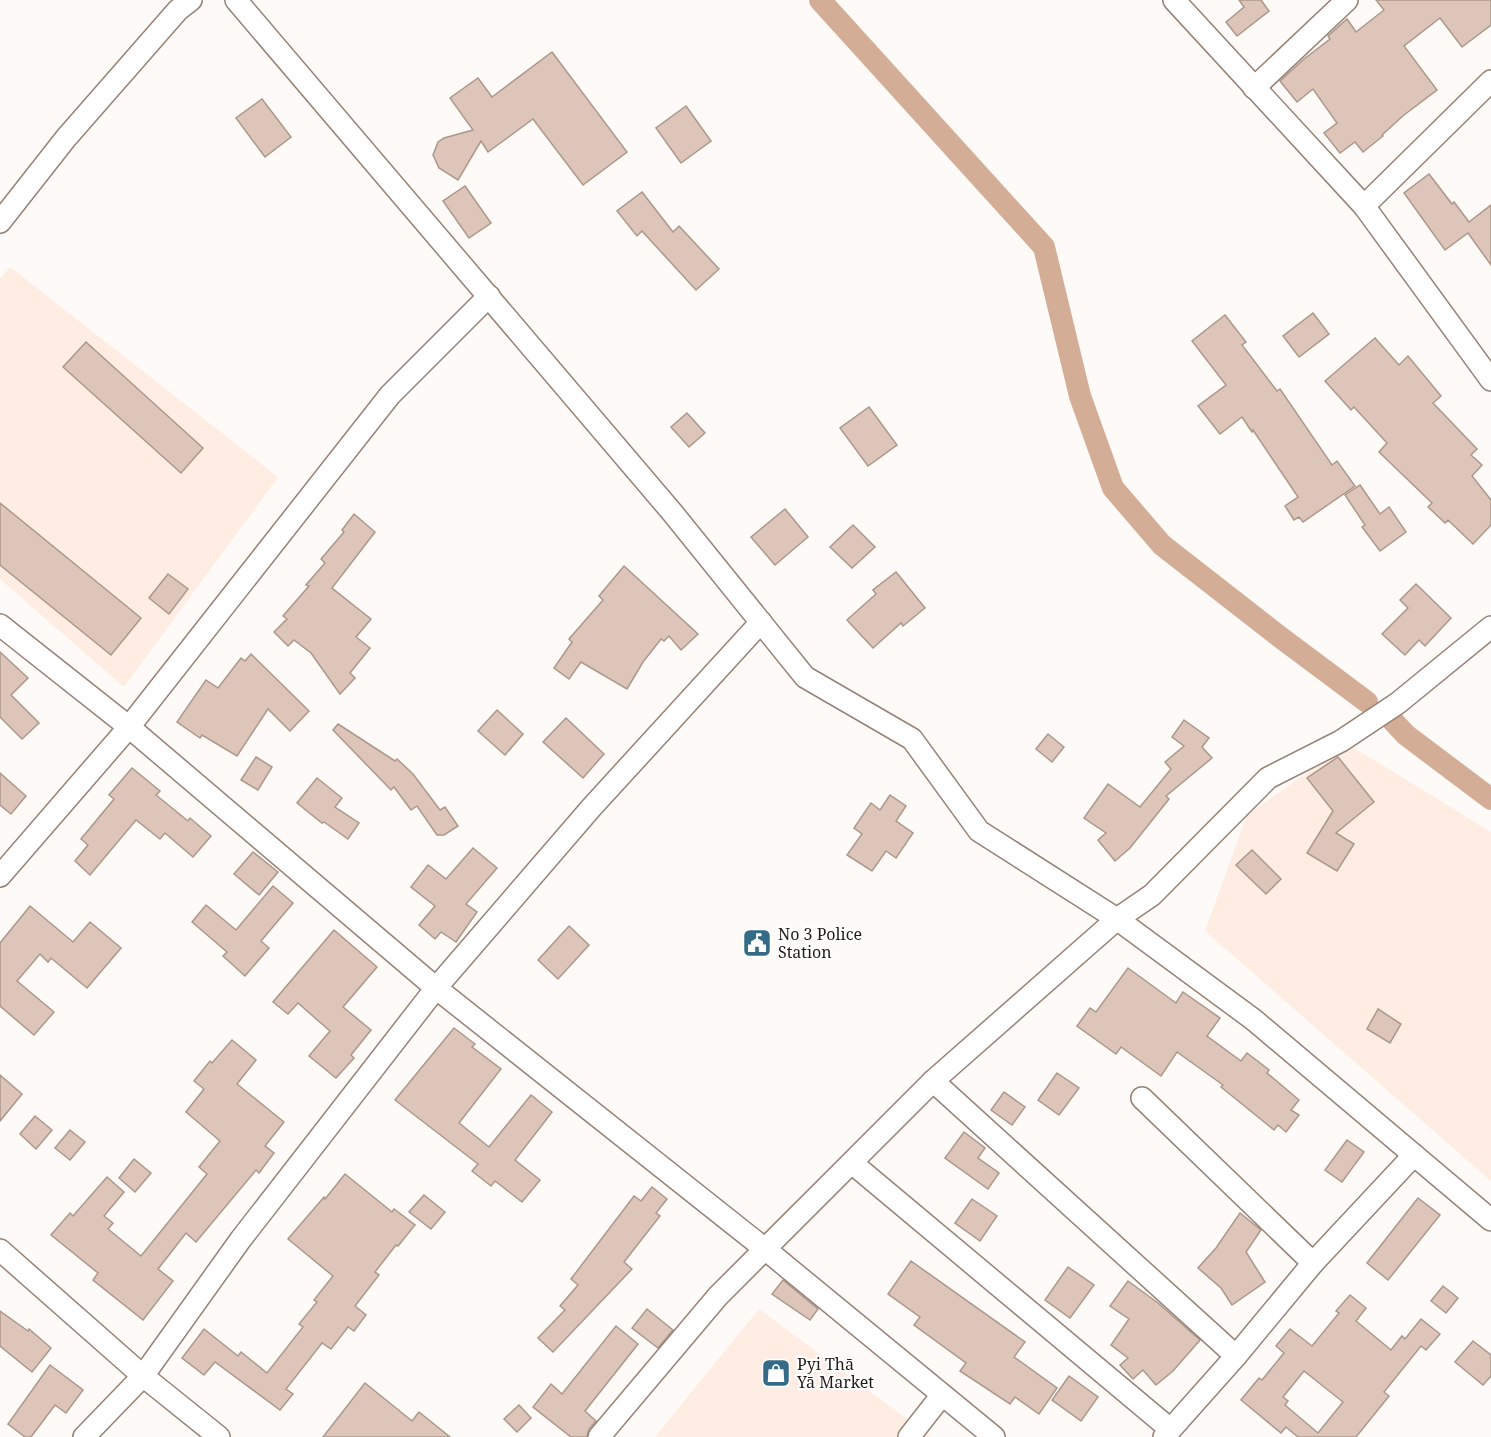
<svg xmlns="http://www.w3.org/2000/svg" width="1491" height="1437" viewBox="0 0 1491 1437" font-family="'Noto Serif',serif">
  <rect width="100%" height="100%" fill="#fefaf7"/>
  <g fill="#ffece2">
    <path d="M10,267L278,477L124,687L0,579V279Z"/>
    <path d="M1348,744L1491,832V1181L1205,931L1247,815Z"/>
    <path d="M759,1309L931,1437H655Z"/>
  </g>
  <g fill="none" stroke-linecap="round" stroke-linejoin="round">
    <g stroke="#d4ad96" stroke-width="22">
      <path d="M820,0L1044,247L1080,396L1113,488L1162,545L1280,637L1367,702"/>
      <path d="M1392,720L1406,735L1491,799"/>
    </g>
  </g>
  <g fill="#ddc6b9" stroke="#ad978b" stroke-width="1.5" fill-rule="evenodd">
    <path d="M1239,0H1261L1269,11L1237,36L1226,22L1244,7Z"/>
    <path d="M1376,0H1491V25L1462,47L1440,18L1404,46L1437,90L1404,115L1382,135L1383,136L1363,152L1355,142L1340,153L1324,133L1337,123L1313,89L1297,102L1280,81L1304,59L1330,39L1328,36L1347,19L1356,32L1384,10Z"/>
    <path d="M552,52L627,152L583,185L533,119L488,152L481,141L458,180L439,168L433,155L438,142L444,138L473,130L450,98L478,78L492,97Z"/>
    <path d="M262,99L291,137L265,157L236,118Z"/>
    <path d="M686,106L711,141L681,163L656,128Z"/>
    <path d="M1429,174L1452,204L1454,202L1469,222L1491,205V265L1468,233L1445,250L1404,193Z"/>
    <path d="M465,186L491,223L469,238L443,201Z"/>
    <path d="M642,192L673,232L679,226L719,269L696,290L642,231L637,236L617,211Z"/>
    <path d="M1313,313L1329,334L1299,357L1283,336Z"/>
    <path d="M1225,315L1246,342L1242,345L1277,391L1280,389L1332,465L1337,461L1355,486L1303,522L1299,517L1294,520L1285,506L1298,497L1253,430L1252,432L1242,417L1220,434L1198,406L1226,385L1192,341Z"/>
    <path d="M1375,338L1399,365L1408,356L1441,396L1433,403L1477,449L1471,455L1482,465L1472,476L1491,500V525L1473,544L1448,520L1445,523L1428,507L1432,503L1379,452L1387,443L1354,407L1351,410L1325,381Z"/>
    <path d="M86,342L203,448L181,473L63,367Z"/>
    <path d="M869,407L897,445L868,466L840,428Z"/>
    <path d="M687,413L705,433L689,447L671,427Z"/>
    <path d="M1360,485L1380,514L1389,507L1406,532L1380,551L1362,527L1365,525L1345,495Z"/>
    <path d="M0,503L141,618L111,655L0,565Z"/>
    <path d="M785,509L808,537L775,565L751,537Z"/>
    <path d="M354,514L375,532L332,588L371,619L356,637L370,648L350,673L355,678L340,694L311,653L294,640L288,646L274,632L287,619L283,616L309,586L306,585L325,563L321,559L344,532L342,530Z"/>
    <path d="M853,525L875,547L852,568L830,547Z"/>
    <path d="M624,566L698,634L681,650L669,636L664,641L661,639L643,662L627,689L581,662L569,679L554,668L572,642L569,639L603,600L599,596Z"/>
    <path d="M896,572L925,608L903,626L901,623L873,648L847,620L876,594L873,590Z"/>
    <path d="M168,574L188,589L169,614L149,598Z"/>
    <path d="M1416,584L1451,618L1425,646L1419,640L1405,655L1382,634L1408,608L1400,600Z"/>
    <path d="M0,652L28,678L11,695L39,723L22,739L0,717Z"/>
    <path d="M251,654L309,711L290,731L268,709L237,756L202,735L200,738L177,722L206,680L218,688L241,658L245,661Z"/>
    <path d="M497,710L523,734L505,755L478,731Z"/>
    <path d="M566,718L604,754L583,778L543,742Z"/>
    <path d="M1184,720L1209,738L1202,747L1212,758L1166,796L1169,799L1130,848L1115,861L1098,840L1106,833L1084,818L1108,784L1140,807L1171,769L1165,762L1184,746L1172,737Z"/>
    <path d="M338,724L395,761L397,759L413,774L440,810L445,807L458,826L444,835H437L417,806L411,810L394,787L391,790L333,730Z"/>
    <path d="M1048,734L1064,747L1052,762L1036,749Z"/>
    <path d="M256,757L272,767L258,790L241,780Z"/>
    <path d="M1338,757L1374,802L1336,833L1354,844L1337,871L1307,853L1333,811L1307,778Z"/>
    <path d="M132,768L160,791L156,795L188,821L190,818L211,836L193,857L165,833L160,839L136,820L90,875L75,861L88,845L81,839L114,799L109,795Z"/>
    <path d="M0,773L26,796L11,814L0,805Z"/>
    <path d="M317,778L342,798L335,807L359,823L348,839L324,822L322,823L297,803Z"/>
    <path d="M890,795L906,806L896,821L913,833L896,858L886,851L872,871L847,855L862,834L854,828L871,803L880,810Z"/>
    <path d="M473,848L497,868L466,904L477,912L456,942L441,932L435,939L419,925L435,906L411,887L428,865L446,879Z"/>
    <path d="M1252,850L1281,879L1266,894L1236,865Z"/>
    <path d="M253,852L278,872L259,895L234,874Z"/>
    <path d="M273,886L293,903L261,941L269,948L245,976L223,956L227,952L192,922L206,905L236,930Z"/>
    <path d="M30,906L73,942L90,922L121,948L87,988L51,958L48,962L40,954L17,981L54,1012L34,1035L0,1006V943Z"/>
    <path d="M569,926L589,945L558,979L538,960Z"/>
    <path d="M334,930L377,967L343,1007L371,1030L351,1055L354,1058L336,1078L309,1056L330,1031L298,1003L288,1014L273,1002Z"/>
    <path d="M1128,968L1176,1003L1183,992L1220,1018L1207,1036L1241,1061L1247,1053L1269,1070L1267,1073L1299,1100L1291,1110L1299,1115L1286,1132L1278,1125L1274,1130L1221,1087L1223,1085L1177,1052L1161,1076L1121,1047L1116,1054L1077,1026L1090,1008L1096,1012Z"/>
    <path d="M1378,1009L1401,1024L1390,1043L1367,1029Z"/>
    <path d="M454,1028L475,1044L472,1047L501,1069L459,1123L489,1147L531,1095L552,1112L515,1160L540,1180L522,1202L495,1181L491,1186L472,1171L478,1164L395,1100Z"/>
    <path d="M232,1040L256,1060L237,1084L284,1122L265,1146L274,1153L259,1173L256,1170L196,1242L186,1233L158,1269L173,1281L143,1320L93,1280L98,1273L51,1235L70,1213L73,1216L107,1177L124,1192L104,1216L113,1223L108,1229L141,1256L207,1174L199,1167L220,1141L186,1112L204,1089L194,1081L210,1061L212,1063Z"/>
    <path d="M1057,1073L1079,1088L1059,1115L1038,1100Z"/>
    <path d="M0,1075L22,1094L0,1121Z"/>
    <path d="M1004,1092L1025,1107L1012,1125L991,1110Z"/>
    <path d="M35,1116L52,1130L36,1149L20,1134Z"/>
    <path d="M70,1130L85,1142L70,1160L55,1148Z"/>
    <path d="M964,1132L985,1148L978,1158L999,1173L988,1189L945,1158Z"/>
    <path d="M1347,1140L1364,1152L1342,1182L1325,1170Z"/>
    <path d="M134,1159L151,1173L135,1192L119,1178Z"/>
    <path d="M345,1174L392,1212L394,1209L415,1225L398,1246L396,1245L375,1272L379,1275L355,1306L366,1315L354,1331L348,1327L331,1349L322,1343L286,1389L293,1394L280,1410L215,1362L204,1375L182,1358L204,1329L238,1356L241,1352L267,1373L303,1327L299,1324L317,1302L314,1300L333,1276L288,1239L324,1197L325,1199Z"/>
    <path d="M652,1187L667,1199L656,1213L660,1216L624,1262L632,1269L553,1352L538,1338L565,1310L560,1306L578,1285L571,1279L634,1196L641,1201Z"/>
    <path d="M424,1195L445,1212L431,1229L409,1212Z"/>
    <path d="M1418,1198L1440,1215L1388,1280L1367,1263Z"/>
    <path d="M972,1199L997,1216L980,1241L955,1223Z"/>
    <path d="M1240,1213L1261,1230L1246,1252L1265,1282L1232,1305L1221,1288L1198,1268L1216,1248Z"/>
    <path d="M911,1261L1025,1342L1014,1357L1057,1388L1039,1414L1015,1397L1010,1404L960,1371L966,1363L914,1325L920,1317L888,1294Z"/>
    <path d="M1068,1267L1094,1285L1070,1318L1045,1300Z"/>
    <path d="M783,1280L818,1309L810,1320L772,1294Z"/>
    <path d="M1128,1281L1158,1303L1200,1340L1173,1371L1156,1385L1143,1370L1133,1379L1120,1365L1128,1358L1111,1345L1129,1319L1110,1306Z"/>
    <path d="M1443,1286L1458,1298L1446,1313L1431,1301Z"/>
    <path d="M1350,1295L1366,1308L1356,1321L1391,1350L1402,1336L1405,1339L1421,1319L1440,1334L1426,1350L1421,1346L1384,1392L1389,1396L1356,1437H1298L1286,1427L1281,1433L1241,1400L1259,1378L1262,1380L1284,1353L1276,1346L1290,1329L1312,1346L1339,1313L1336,1311ZM1304,1371L1343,1402L1318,1433L1285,1405L1288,1401L1283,1397Z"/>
    <path d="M647,1309L673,1330L658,1348L632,1328Z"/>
    <path d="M0,1311L28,1331L29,1329L51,1348L32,1372L0,1346Z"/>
    <path d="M616,1326L638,1344L585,1411L596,1421L589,1429L587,1437H571L533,1407L551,1384L562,1394Z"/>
    <path d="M1473,1341L1491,1355V1376L1483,1385L1455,1362Z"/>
    <path d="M50,1365L83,1390L66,1413L55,1405L31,1437H25L8,1424Z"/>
    <path d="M1069,1376L1098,1397L1081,1421L1052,1400Z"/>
    <path d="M365,1383L412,1421L419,1412L450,1437H323Z"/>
    <path d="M519,1405L531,1418L517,1432L504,1419Z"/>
  </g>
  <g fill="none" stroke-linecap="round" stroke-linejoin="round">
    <g stroke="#968276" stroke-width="24">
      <g id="minor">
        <path d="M236,0L671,511L805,677L912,739L979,831L1117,919L1254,1020L1491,1220"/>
        <path d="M1174,0L1364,206L1491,380"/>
        <path d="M1254,88L1347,0"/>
        <path d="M1364,206L1491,81"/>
        <path d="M0,222L66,138L178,10L191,0"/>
        <path d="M0,625L129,727L436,988L765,1249L994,1437"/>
        <path d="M0,876L129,727L390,395L489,296"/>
        <path d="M933,1081L1236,1356"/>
        <path d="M1142,1098L1313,1263"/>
        <path d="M852,1163L1170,1429"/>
        <path d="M0,1250L143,1376L219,1437"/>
        <path d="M84,1437L143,1376L241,1239L436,988L591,808L761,622"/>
        <path d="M599,1437L718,1296L933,1081L1117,919L1152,895L1268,778L1341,741L1398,703L1491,627"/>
        <path d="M909,1437L942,1395"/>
        <path d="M1164,1437L1236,1356L1313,1263L1414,1155"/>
      </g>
    </g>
    <use href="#minor" stroke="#fff" stroke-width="21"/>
  </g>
  <defs>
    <g id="civic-square" transform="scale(1.5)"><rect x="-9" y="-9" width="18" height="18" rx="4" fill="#356b86" stroke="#fff"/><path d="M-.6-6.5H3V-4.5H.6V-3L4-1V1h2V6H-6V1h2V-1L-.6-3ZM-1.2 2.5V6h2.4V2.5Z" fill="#fff"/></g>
    <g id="shop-square" transform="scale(1.5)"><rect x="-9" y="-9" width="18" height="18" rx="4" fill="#356b86" stroke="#fff"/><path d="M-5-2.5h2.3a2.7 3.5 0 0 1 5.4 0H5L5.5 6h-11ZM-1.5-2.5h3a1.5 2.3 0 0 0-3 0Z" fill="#fff"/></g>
  </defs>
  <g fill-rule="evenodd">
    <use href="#civic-square" x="757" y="943"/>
    <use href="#shop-square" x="776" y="1373"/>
  </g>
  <g text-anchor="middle" stroke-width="4.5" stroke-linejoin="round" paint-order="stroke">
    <g font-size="16" fill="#231b16" stroke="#fff" text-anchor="start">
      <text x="778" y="940">No 3 Police<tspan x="778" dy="18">Station</tspan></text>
      <text x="797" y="1370">Pyi Thā<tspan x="797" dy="18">Yā Market</tspan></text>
    </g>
  </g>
</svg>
